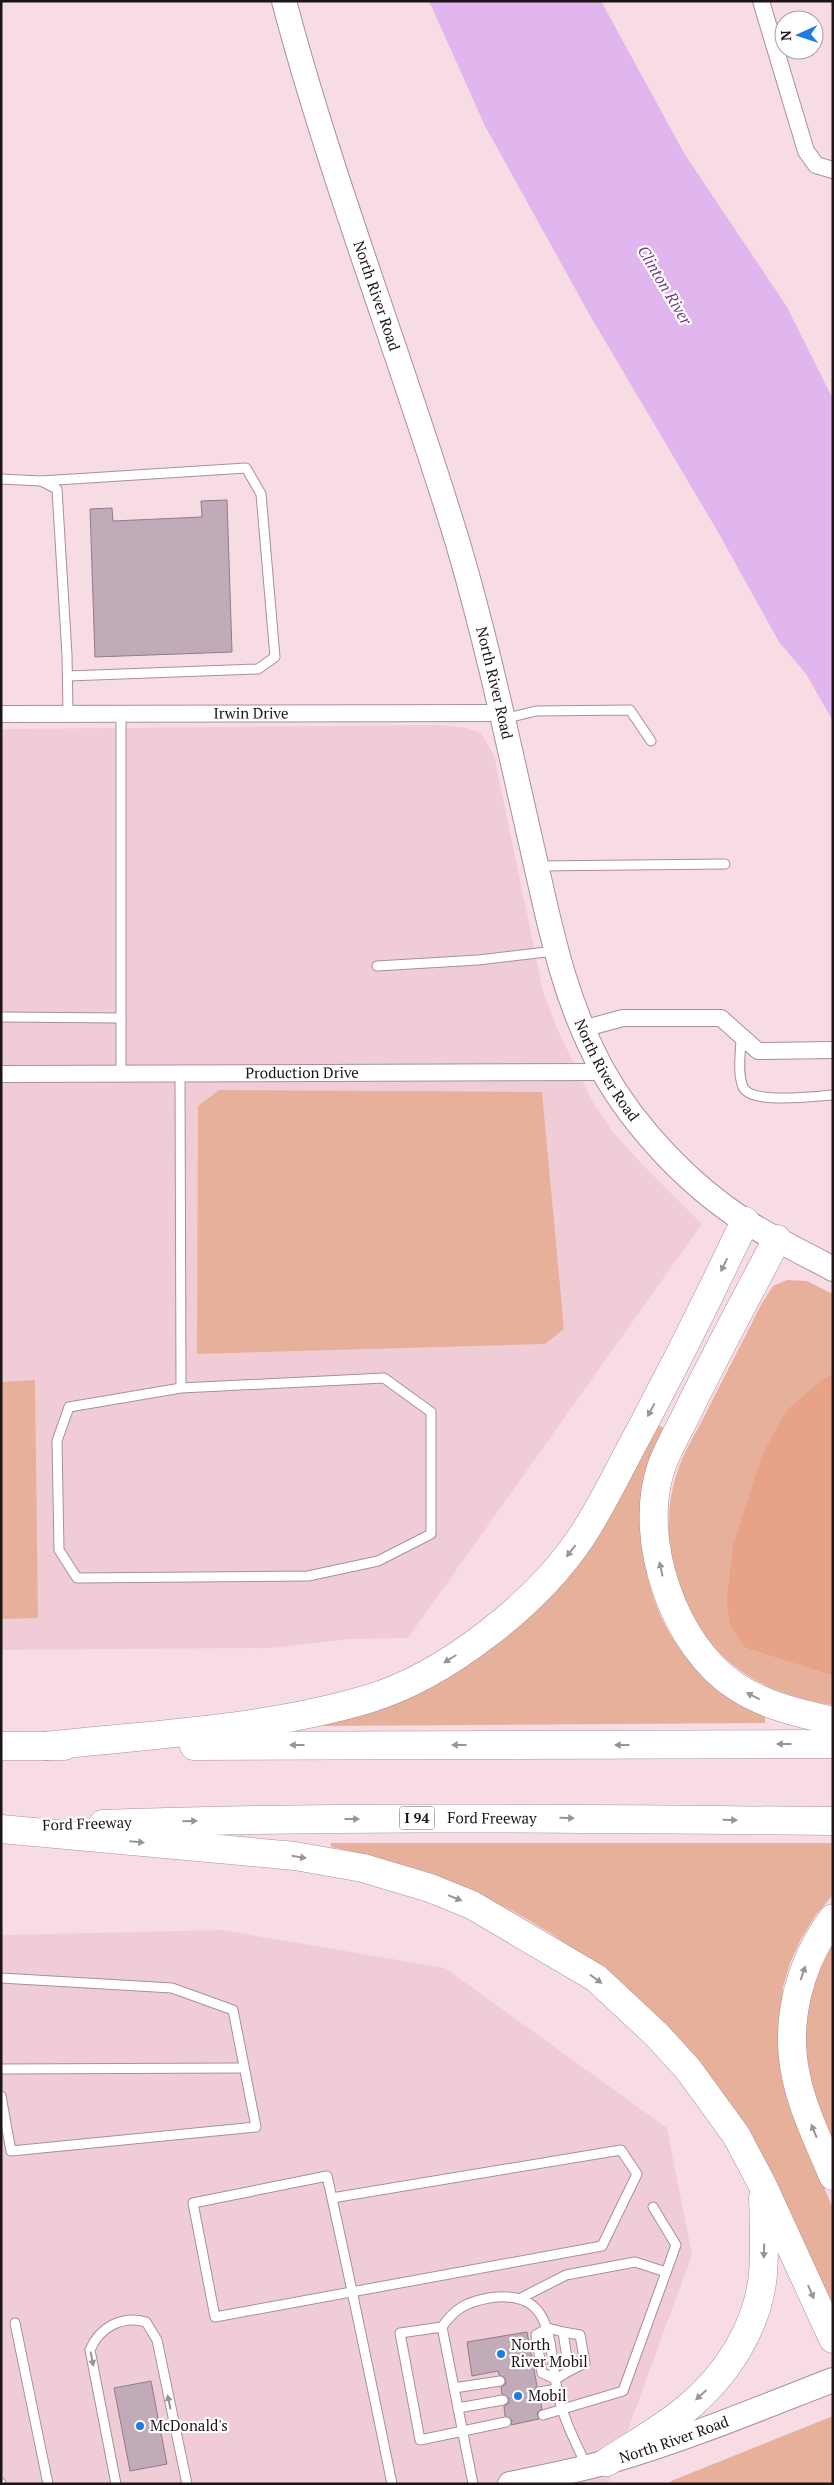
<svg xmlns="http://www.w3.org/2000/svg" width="834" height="2485" viewBox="0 0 834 2485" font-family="'PT Serif',serif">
  <rect width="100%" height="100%" fill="#f8dce4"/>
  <g fill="#f0cdd6">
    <path d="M440,725L467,728L481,733L494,755L543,991L556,1026L592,1101L613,1132L639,1161L702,1224L408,1638L350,1639L272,1648L1,1650V729Z"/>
    <path d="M222,1930L445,1968L667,2128L692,2255L608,2484H1V1935Z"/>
  </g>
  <g fill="#e7b09b">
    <path d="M219,1090L542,1092L564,1329L545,1344L197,1354L198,1106Z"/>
    <path d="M787,1280L807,1281L833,1294V1374L824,1378L732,1549L726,1603L730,1626L745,1648L833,1676V1705C801,1700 768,1690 741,1671C677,1626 651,1535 681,1462C688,1444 699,1428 707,1411C725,1375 744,1339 762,1303L773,1286Z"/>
    <path d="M35,1380L38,1618L1,1619V1382Z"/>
    <path d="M656,1423L663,1428C657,1444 648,1461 645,1478C633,1535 648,1619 691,1661C711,1680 743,1699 765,1715V1723L324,1726V1722L467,1661Z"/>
    <path d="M331,1843H833V1895L815,1916L801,1939L790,1963L783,1987L779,2036L793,2112L833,2209V2317L663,2022C568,1931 461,1872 331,1847Z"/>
    <path d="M833,1938V2141C812,2094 795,2039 811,1988C817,1971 826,1954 833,1938Z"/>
    <path d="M833,2416V2484H669L671,2481Z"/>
  </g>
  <path fill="#e8a287" d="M833,1374V1676L745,1648L730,1626L726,1603L732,1549L762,1455L786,1411L824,1378Z"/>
  <path fill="#e1b5ee" d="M429,1H601L684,153L787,307L833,399V721L806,674L779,642L718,532L592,319L485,126Z"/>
  <g fill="#c1abb9" stroke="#907b88">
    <path d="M227,500L232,652L95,657L90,509L112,508L113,521L202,517L201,501Z"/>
    <path d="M527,2332L537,2386L533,2394L540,2398L542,2409L537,2413L539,2419L511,2425L512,2420L505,2416L504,2406L509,2403V2398L502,2394L501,2387L506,2384L505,2378L499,2375L498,2371L472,2376L467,2342Z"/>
    <path d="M151,2381L167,2464L130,2471L114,2388Z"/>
  </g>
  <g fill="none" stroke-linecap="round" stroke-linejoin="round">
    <g stroke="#a99096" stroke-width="11">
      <g id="lane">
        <path d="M1,479L41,481L246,468L261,494L275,657L258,669L68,676"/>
        <path d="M41,481L57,489L67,655L68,713"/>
        <path d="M503,719L536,711L630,710L651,741"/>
        <path d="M537,866L725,864"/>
        <path d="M377,966L478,960L555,951"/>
        <path d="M1,1017L121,1018"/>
        <path d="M741,1037C741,1051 737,1073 743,1087C751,1105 815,1096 833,1095"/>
        <path d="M121,1073V713"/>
        <path d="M180,1073L181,1388L69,1407L57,1441L59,1550L77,1578L308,1576L378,1561L431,1534V1412L384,1378L181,1388"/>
        <path d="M1,1978L172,1988L233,2010L256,2127L11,2151L1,2096"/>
        <path d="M1,2069L243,2068"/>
        <path d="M332,2198L621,2150L637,2174L602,2246L215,2317L193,2203L327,2176C350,2278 371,2381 392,2484"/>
        <path d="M521,2298L566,2275L635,2262L666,2272"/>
        <path d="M15,2323L48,2484"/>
        <path d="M442,2327L400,2333L420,2440L506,2422"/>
        <path d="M548,2328L563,2332L569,2371L556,2379L542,2373L536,2335Z"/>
        <path d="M563,2332L580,2335L585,2363L569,2371"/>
        <path d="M454,2388L500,2381"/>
        <path d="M539,2392L557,2389"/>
        <path d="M458,2408L503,2400"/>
        <path d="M543,2415L623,2391L676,2245L653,2207"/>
        <path d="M1,2483V2484"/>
        <path d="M116,2484L90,2350C99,2328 121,2315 146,2322L157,2340L187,2484"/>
        <path d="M473,2484L442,2327C455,2308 467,2302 489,2298C555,2288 548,2342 557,2389C562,2417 575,2441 587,2467"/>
      </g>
    </g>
    <g stroke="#a99096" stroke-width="18">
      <g id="street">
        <path d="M761,1L806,151L816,165L833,170"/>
        <path id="s1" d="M1,714L502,713"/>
        <path d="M582,1029L623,1018H721L758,1051L833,1050"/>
        <path id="s2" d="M1,1074L604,1072"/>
      </g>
    </g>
    <g stroke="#a99096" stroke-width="26">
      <g id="secondary">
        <path id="s3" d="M284,1C333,186 404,364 459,547C488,646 509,747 532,847C550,926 563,998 603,1071C635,1128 690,1186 745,1221C773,1239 804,1253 833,1269"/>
        <path id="s4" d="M510,2484C543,2477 575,2471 607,2462C684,2440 758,2409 833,2380"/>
      </g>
    </g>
    <g stroke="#a99096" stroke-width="29">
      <g id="highway">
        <path d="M777,1239C748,1295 718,1350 690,1407C681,1427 668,1447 661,1468C637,1539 674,1647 737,1687C766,1706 799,1713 833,1721"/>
        <path d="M1,1746H64"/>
        <path d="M46,1746C153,1734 264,1730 368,1699C445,1676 538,1603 582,1536C605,1501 622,1463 642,1427C678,1359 712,1291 745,1221"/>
        <path d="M194,1746L833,1744"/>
        <path id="s5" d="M103,1824C346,1815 589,1819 833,1821"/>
        <path d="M1,1829L295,1856L363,1868L430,1888L472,1905L596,1978L657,2035L688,2069L736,2135L762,2184L833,2339"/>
        <path d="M833,1918C800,1962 784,2021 796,2076C803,2111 820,2144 833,2176"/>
        <path d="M607,2462C633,2445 662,2429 686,2409C726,2376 758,2328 763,2274C765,2249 764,2224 763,2198"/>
      </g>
    </g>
    <use href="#lane" stroke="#fff" stroke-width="9"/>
    <use href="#street" stroke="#fff" stroke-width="16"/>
    <use href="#secondary" stroke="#fff" stroke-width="24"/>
    <use href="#highway" stroke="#fff" stroke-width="28"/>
  </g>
  <defs><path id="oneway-solid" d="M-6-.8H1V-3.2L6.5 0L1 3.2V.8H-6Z" transform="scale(1.25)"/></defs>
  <g fill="#999597">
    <use href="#oneway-solid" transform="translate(724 1265) rotate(116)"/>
    <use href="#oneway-solid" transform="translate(651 1410) rotate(118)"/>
    <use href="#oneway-solid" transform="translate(571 1551) rotate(128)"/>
    <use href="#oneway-solid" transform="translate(661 1569) rotate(-102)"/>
    <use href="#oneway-solid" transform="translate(450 1659) rotate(148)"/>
    <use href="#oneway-solid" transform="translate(753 1696) rotate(-153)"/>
    <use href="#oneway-solid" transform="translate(784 1744) rotate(180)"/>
    <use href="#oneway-solid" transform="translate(297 1745) rotate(180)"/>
    <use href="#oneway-solid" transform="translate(459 1745) rotate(180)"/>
    <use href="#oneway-solid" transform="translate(622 1745) rotate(180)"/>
    <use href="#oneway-solid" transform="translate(567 1818) rotate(1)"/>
    <use href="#oneway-solid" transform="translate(352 1819)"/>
    <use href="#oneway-solid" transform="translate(730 1820) rotate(1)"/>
    <use href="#oneway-solid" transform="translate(190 1821) rotate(-2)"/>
    <use href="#oneway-solid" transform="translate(137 1842) rotate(5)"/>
    <use href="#oneway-solid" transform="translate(299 1857) rotate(9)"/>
    <use href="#oneway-solid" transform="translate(455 1898) rotate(22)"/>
    <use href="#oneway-solid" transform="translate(803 1973) rotate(-71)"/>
    <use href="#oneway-solid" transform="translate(596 1979) rotate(36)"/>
    <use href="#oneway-solid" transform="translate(814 2131) rotate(-112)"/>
    <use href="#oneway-solid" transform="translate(764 2251) rotate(92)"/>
    <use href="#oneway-solid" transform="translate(811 2292) rotate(66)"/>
    <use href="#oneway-solid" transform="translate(92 2359) rotate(79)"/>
    <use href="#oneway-solid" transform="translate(701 2395) rotate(138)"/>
    <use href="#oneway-solid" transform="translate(169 2402) rotate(-102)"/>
  </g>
  <g fill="#207ae4" stroke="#fff" stroke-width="2">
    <circle cx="501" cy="2354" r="5"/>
    <circle cx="518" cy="2396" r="5"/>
    <circle cx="140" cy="2426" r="5"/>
  </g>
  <g text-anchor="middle" stroke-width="4.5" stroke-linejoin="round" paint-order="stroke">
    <rect fill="#fff" stroke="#615a5d" stroke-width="1" x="399.5" y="1806.5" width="35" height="23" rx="4"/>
    <g font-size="14" font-weight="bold" fill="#1d1417">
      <text x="417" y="1823">I 94</text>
    </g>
    <g font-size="15" fill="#1d1417" stroke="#fff">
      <text dy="5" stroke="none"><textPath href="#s3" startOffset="309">North River Road</textPath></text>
      <text dy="5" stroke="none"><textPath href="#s3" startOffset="714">North River Road</textPath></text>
      <text dy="5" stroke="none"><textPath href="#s1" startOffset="250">Irwin Drive</textPath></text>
      <text dy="5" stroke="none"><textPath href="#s3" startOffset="1119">North River Road</textPath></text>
      <text dy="5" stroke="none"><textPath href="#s2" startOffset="301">Production Drive</textPath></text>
      <text dy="5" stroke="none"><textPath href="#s5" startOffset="389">Ford Freeway</textPath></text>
      <text transform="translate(87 1824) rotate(-2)" y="5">Ford Freeway</text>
      <text dy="5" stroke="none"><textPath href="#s4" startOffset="170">North River Road</textPath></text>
    </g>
    <g font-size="15" fill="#1d1417" stroke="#fff" text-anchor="start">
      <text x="511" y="2350">North<tspan x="511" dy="17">River Mobil</tspan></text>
      <text x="528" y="2401">Mobil</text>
      <text x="150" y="2431">McDonald's</text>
    </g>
    <g font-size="16" font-style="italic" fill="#733e83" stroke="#fff">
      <text transform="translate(665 285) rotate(59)" y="6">Clinton River</text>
    </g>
  </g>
  <rect width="834" height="2485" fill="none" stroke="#1d1417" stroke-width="5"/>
  <g transform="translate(799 35) rotate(267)"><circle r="24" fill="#ffffff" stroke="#a5a1a2"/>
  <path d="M0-4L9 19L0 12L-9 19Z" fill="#207ae4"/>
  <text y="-8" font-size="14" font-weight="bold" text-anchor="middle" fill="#1d1417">N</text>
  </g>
</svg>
